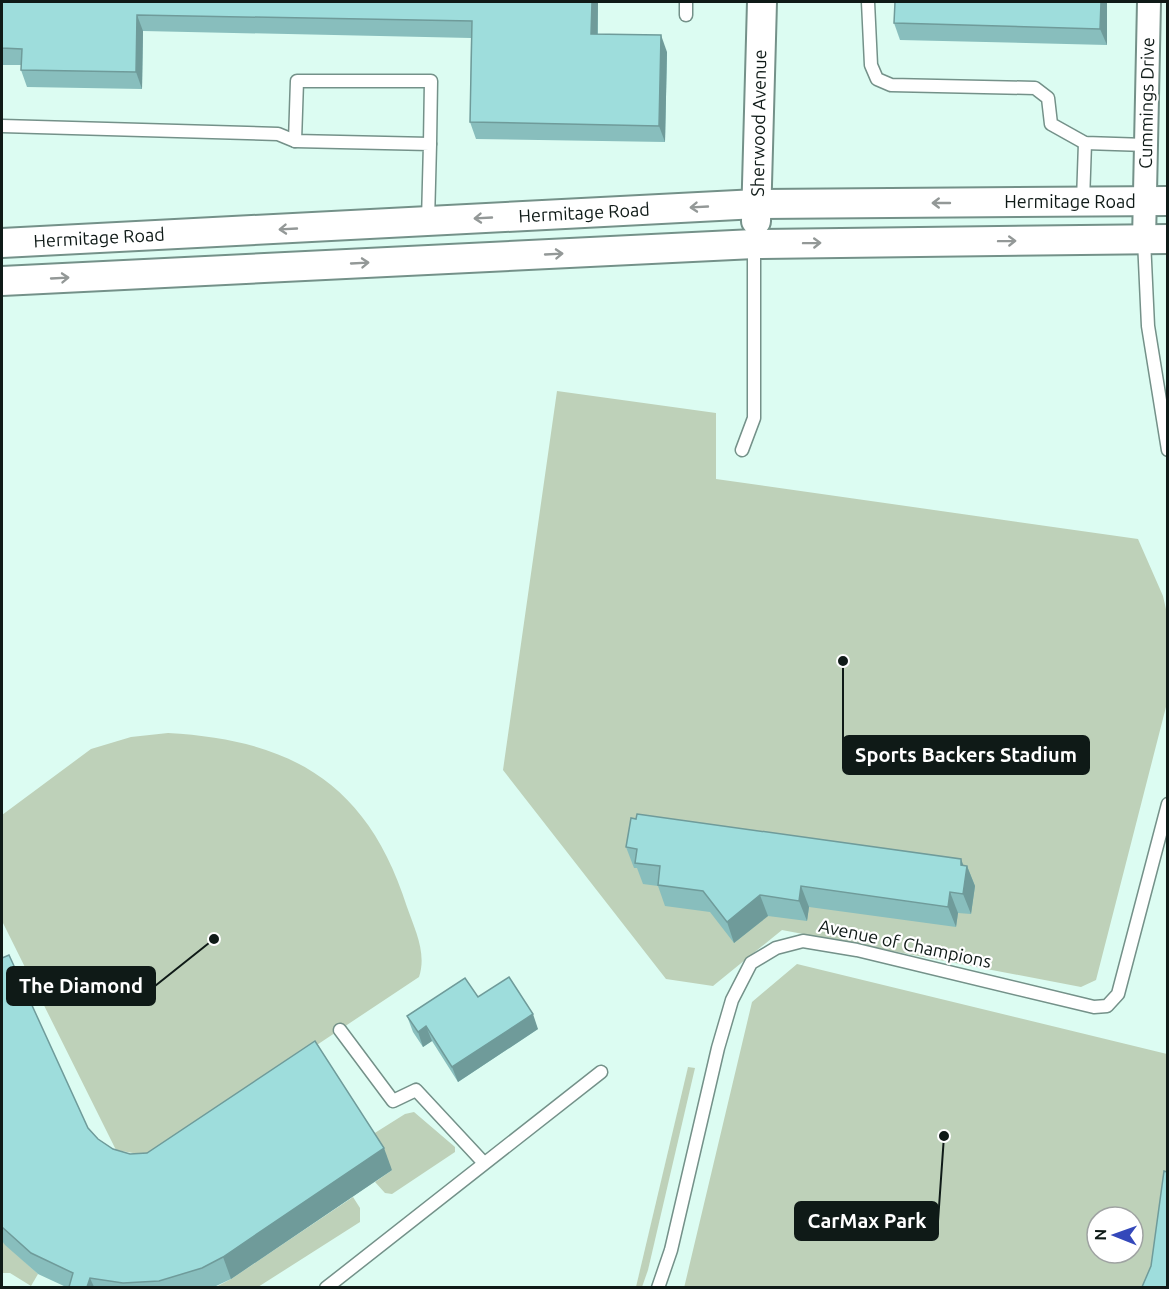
<svg xmlns="http://www.w3.org/2000/svg" width="1169" height="1289" viewBox="0 0 1169 1289" font-family="Ubuntu,sans-serif">
  <rect width="100%" height="100%" fill="#dcfcf2"/>
  <g fill="#bed1b9" fill-rule="evenodd">
    <path d="M557,391L716,413V479L1138,539L1163,596L1168,618L1167,703L1096,980L1081,987L782,930L713,986L666,979L503,770Z"/>
    <path d="M168,733C293,740 368,784 407,907C415,930 427,953 419,977L150,1156L116,1150L2,921V815L91,749L131,737Z"/>
    <path d="M797,964L1167,1054V1287L684,1288L752,1002ZM1097,1217H1133V1253H1097Z"/>
    <path d="M688,1067L695,1068L648,1270L642,1287H636Z"/>
    <path d="M414,1112L455,1147V1152L392,1194L385,1193L375,1182L392,1170L370,1136L405,1114Z"/>
    <path d="M353,1197L360,1208V1222L258,1287L214,1288L231,1279Z"/>
    <path d="M2,1241L38,1274L31,1286L10,1273H2Z"/>
  </g>
  <g fill="none" stroke-linecap="round" stroke-linejoin="round">
    <g stroke="#749189" stroke-width="15">
      <g id="service">
        <path d="M868,2L871,65L877,79L891,85L1035,88L1048,98L1051,124L1085,143L1146,145"/>
        <path d="M686,15V2"/>
        <path d="M2,126L278,134L295,141L430,144L428,221"/>
        <path d="M295,141L297,81H431L430,144"/>
        <path d="M1083,201L1085,143"/>
        <path d="M1144,240L1148,326L1168,450"/>
        <path d="M742,450L754,418V244"/>
        <path d="M340,1030L393,1101L416,1090L483,1162"/>
        <path d="M326,1288L601,1072"/>
        <path d="M658,1288L671,1250L718,1048L732,1000L751,963L776,948L803,941L857,950L1094,1007L1107,1006L1118,994L1168,804"/>
      </g>
    </g>
    <g stroke="#749189" stroke-width="26">
      <path id="minor" d="M1144,240L1149,2"/>
    </g>
    <g stroke="#749189" stroke-width="32">
      <g id="tertiary">
        <path d="M756,221L762,2"/>
        <path d="M2,243L757,204L1168,201"/>
        <path d="M2,281L754,244L1168,239"/>
      </g>
    </g>
    <use href="#service" stroke="#fff" stroke-width="12"/>
    <use href="#minor" stroke="#fff" stroke-width="22"/>
    <use href="#tertiary" stroke="#fff" stroke-width="28"/>
  </g>
  <g fill="#88bebd">
    <path d="M2,2H598V34L667,52L665,142L476,139L470,122L471,38L143,31L142,89L27,87L21,70V65H2Z"/>
    <path d="M1107,2V45L900,40L894,23Z"/>
    <path d="M626,847L967,866L975,886L971,914L958,913L956,927L809,907L807,921L768,916L734,943L710,912L665,906L658,886L643,884L637,868H634Z"/>
    <path d="M2,958L88,1128L98,1139L113,1149L130,1154L392,1170L231,1279L214,1287H66L38,1274L5,1245L2,1241Z"/>
    <path d="M478,997L538,1029L458,1082L432,1041L423,1047L413,1032L407,1016Z"/>
  </g>
  <g fill="#6f9b9a">
    <path d="M592,2H598L597,51L591,34Z"/>
    <path d="M1101,2H1107V45L1100,29Z"/>
    <path d="M137,15L143,31L142,89L136,72Z"/>
    <path d="M661,35L667,52L665,142L659,126Z"/>
    <path d="M961,859L966,872L967,866L975,886L971,914L963,894L961,865Z"/>
    <path d="M801,886L809,907L807,921L799,901Z"/>
    <path d="M950,892L958,913L956,927L948,907Z"/>
    <path d="M760,895L768,916L734,943L727,922Z"/>
    <path d="M533,1014L538,1029L458,1082L452,1067Z"/>
    <path d="M426,1026L432,1041L423,1047L418,1032Z"/>
    <path d="M384,1148L392,1170L231,1279L223,1257Z"/>
    <path d="M90,1278L94,1287H87Z"/>
  </g>
  <g fill="#9edddc" stroke="#6f9b9a" stroke-width="1.5">
    <path d="M2,2H592L591,34L661,35L659,126L470,122L472,21L137,15L136,72L21,70L22,49L2,48Z"/>
    <path d="M895,2H1101L1100,29L894,23Z"/>
    <path d="M637,814L961,859V865L967,866L963,894L950,892L948,907L801,886L799,901L760,895L727,922L703,891L658,885L660,866L635,863L637,849L626,847L631,818L636,819Z"/>
    <path d="M9,955L88,1128L98,1139L113,1149L130,1154L147,1153L315,1041L384,1148L223,1257L202,1268L159,1281L123,1283L90,1278L87,1287H69L73,1273L31,1253L2,1227V958Z"/>
    <path d="M509,977L533,1014L452,1067L426,1026L418,1032L407,1016L465,978L478,997Z"/>
    <path d="M1164,1171L1167,1172V1287H1142L1151,1266Z"/>
  </g>
  <defs><path id="oneway-shaft" d="M-6 0H5M1.5-3L5.5 0L1.5 3" fill="none" stroke-width="1.6" stroke-linecap="round" stroke-linejoin="round" transform="scale(1.5)"/></defs>
  <g stroke="#939897">
    <use href="#oneway-shaft" transform="translate(941 203) rotate(180)"/>
    <use href="#oneway-shaft" transform="translate(699 207) rotate(177)"/>
    <use href="#oneway-shaft" transform="translate(483 218) rotate(177)"/>
    <use href="#oneway-shaft" transform="translate(288 229) rotate(177)"/>
    <use href="#oneway-shaft" transform="translate(1007 241) rotate(-1)"/>
    <use href="#oneway-shaft" transform="translate(812 243) rotate(-1)"/>
    <use href="#oneway-shaft" transform="translate(554 254) rotate(-3)"/>
    <use href="#oneway-shaft" transform="translate(360 263) rotate(-3)"/>
    <use href="#oneway-shaft" transform="translate(60 278) rotate(-3)"/>
  </g>
  <g text-anchor="middle" stroke-width="4.5" stroke-linejoin="round" paint-order="stroke">
    <g font-size="18" fill="#0f1a17" stroke="#fff">
      <text transform="translate(1147 103) rotate(-89)" y="6">Cummings Drive</text>
      <text transform="translate(759 123) rotate(-89)" y="6">Sherwood Avenue</text>
      <text x="1070" y="208">Hermitage Road</text>
      <text transform="translate(584 213) rotate(-3)" y="6">Hermitage Road</text>
      <text transform="translate(99 238) rotate(-3)" y="6">Hermitage Road</text>
      <text transform="translate(905 944) rotate(12)" y="6">Avenue of Champions</text>
    </g>
  </g>
  <path fill="none" stroke="#0f1a17" stroke-width="2" d="M843 661L843 755M214 939L155 986M944 1136L938 1221"/>
  <g fill="#0f1a17" stroke="#fff" stroke-width="2">
    <circle cx="843" cy="661" r="6"/>
    <circle cx="214" cy="939" r="6"/>
    <circle cx="944" cy="1136" r="6"/>
  </g>
  <g fill="#0f1a17" stroke="#0f1a17" stroke-width="2">
    <rect x="843" y="736" width="246" height="38" rx="6"/>
    <rect x="7" y="967" width="148" height="38" rx="6"/>
    <rect x="795" y="1202" width="143" height="38" rx="6"/>
  </g>
  <g font-size="20" text-anchor="middle" font-weight="bold" fill="#fff">
    <text x="966" y="762">Sports Backers Stadium</text>
    <text x="81" y="993">The Diamond</text>
    <text x="867" y="1228">CarMax Park</text>
  </g>
  <rect width="1169" height="1289" fill="none" stroke="#0f1a17" stroke-width="6"/>
  <g transform="translate(1115 1235) rotate(271)"><circle r="28" fill="#ffffff" stroke="#9fa3a2" stroke-width="1.5"/>
  <path d="M0-4.5L10 22L0 15L-10 22Z" fill="#3448ba"/>
  <text y="-9" font-size="16" font-weight="bold" text-anchor="middle" fill="#0f1a17">N</text>
  </g>
</svg>
